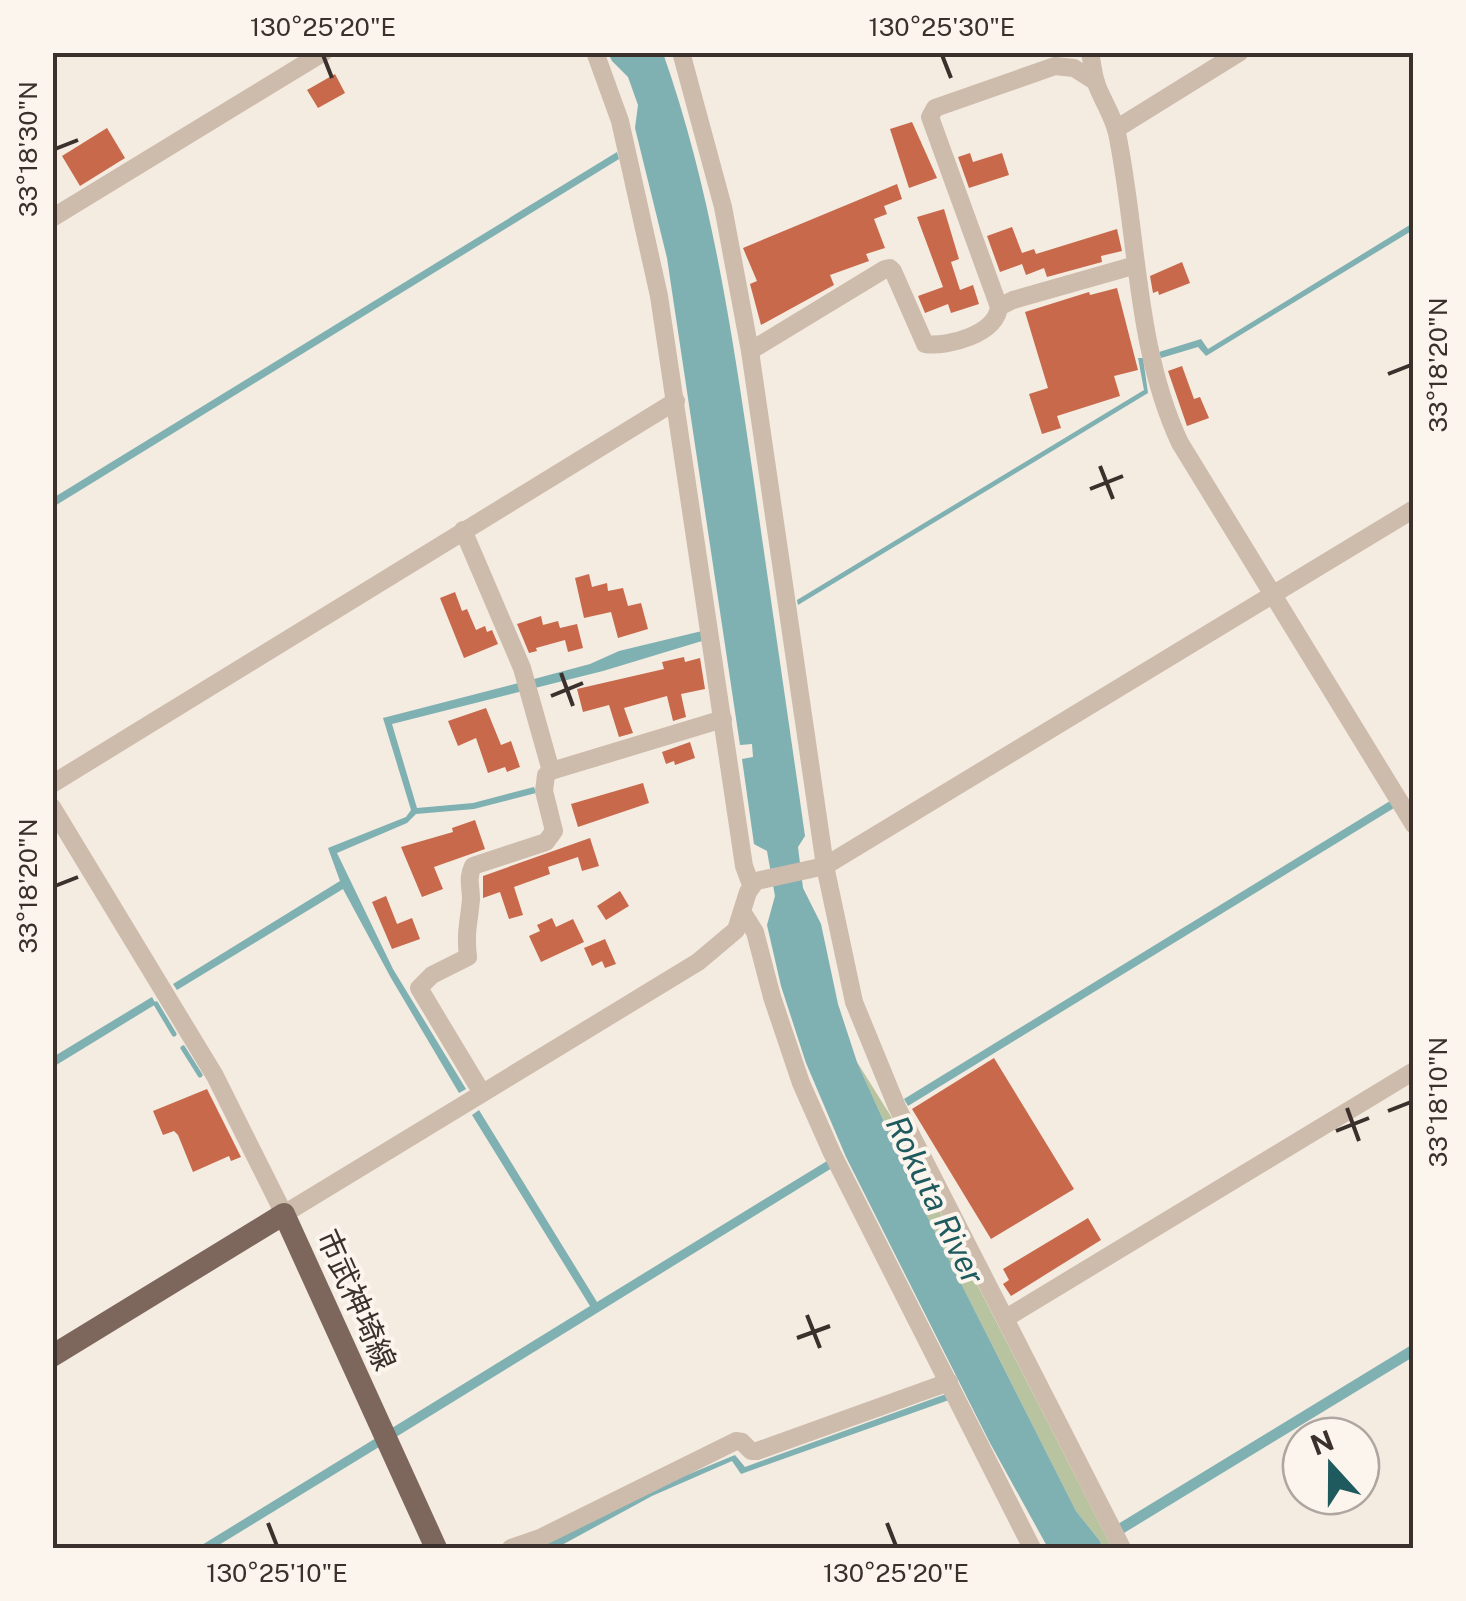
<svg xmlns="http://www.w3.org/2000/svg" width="1466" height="1601" viewBox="0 0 1466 1601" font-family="'Public Sans','Noto Sans JP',sans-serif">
  <rect width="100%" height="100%" fill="#f4ebe1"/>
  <path fill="#b8c4a0" d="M857,1062L892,1118L1112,1548H1102L1100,1541L1076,1511L923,1208Z"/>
  <g fill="#7fb0b2">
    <path d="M608,53H663C711,189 732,332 753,475C770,595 788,716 805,836L798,847L803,888L821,924L838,1004L857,1062L923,1208L1076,1511L1100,1541L1102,1548H1048L990,1443L846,1157L806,1063L781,986L767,925L775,896L767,851L754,844L742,759L753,757L752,744L740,745L667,258L635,128L638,105L628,77L612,61Z"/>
    <path d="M617,152L619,159L53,507V498Z"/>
    <path d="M1413,223V230L1206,356L1198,347L1161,358L1159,352L1201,339L1208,349Z"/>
    <path d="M1138,358H1143L1148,393L798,605L797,600L1144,390Z"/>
    <path d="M702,631V641L603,671L392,724L417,808L473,803L534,787L536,793L474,809L416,814L407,823L337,853L393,969L466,1089L459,1093L391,978L343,889L177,990L173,984L340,881L328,848L406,817L411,810L383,718L534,679L590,664L619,651Z"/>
    <path d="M1390,801L1394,808L908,1106L904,1099Z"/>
    <path d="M152,997L156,1004L53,1067V1057Z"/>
    <path d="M479,1110L597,1302L827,1161L832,1168L396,1437L392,1428L590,1306L472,1115Z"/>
    <path d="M1413,1344V1357L1124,1533L1118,1524Z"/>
    <path d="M946,1394L949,1400L741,1474L732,1461L652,1496L560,1546L535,1548L653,1489L735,1455L745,1467Z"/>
    <path d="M376,1438L379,1447L214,1548H197Z"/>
  </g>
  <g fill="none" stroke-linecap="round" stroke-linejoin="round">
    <g stroke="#7fb0b2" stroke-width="5">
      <path d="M156,1004L174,1034"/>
      <path d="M183,1048L200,1075"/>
    </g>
  </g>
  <g fill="#c8694b">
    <path d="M335,74L345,93L318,108L307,90Z"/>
    <path d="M912,122L937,178L909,188L890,129Z"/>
    <path d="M107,128L125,158L80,186L62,156Z"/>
    <path d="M970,153L973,162L1002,153L1009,175L969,188L958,157Z"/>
    <path d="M897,184L902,199L884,206L887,214L874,219L885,248L866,254L869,261L830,275L834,285L761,325L750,284L757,281L743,248Z"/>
    <path d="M944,209L959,259L951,262L960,290L973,285L979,304L951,313L948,304L925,313L918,296L943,287L917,217Z"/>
    <path d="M1012,227L1022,253L1034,249L1036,254L1117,229L1122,251L1101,256L1102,262L1047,277L1044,268L1026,275L1022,264L1000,272L987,236Z"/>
    <path d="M1182,262L1190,283L1159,295L1158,291L1153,293L1150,276Z"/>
    <path d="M1117,288L1138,370L1114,376L1120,396L1057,416L1061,428L1042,434L1029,394L1048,388L1025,312L1089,292L1090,295Z"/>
    <path d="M1182,366L1194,399L1200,397L1209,418L1187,426L1168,371Z"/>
    <path d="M589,574L592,587L607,583L608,591L623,588L628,606L641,603L648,629L618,638L611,612L584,618L575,578Z"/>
    <path d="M455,592L462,611L467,609L476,630L485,626L487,632L492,630L498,644L464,658L440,598Z"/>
    <path d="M541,616L543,625L558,621L560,628L577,624L583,648L568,652L565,640L536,648L537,651L529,653L517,624Z"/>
    <path d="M684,657L685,662L700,658L705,689L681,694L686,717L673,721L667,696L624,708L633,733L619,737L609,705L583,712L577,689L664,669L662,662Z"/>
    <path d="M486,708L501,745L511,741L520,767L507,772L505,767L488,773L476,738L458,746L448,721Z"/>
    <path d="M690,742L695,758L675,765L674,761L666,764L662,752Z"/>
    <path d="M643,783L649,803L578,827L571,804Z"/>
    <path d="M475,820L485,849L434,867L443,889L422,897L401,847L453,832L452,828Z"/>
    <path d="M590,838L599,866L582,871L578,857L548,867L550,874L514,887L523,915L509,919L500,892L483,898V876Z"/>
    <path d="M620,891L629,906L606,920L597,906Z"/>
    <path d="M386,896L397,924L412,918L420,939L392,949L372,902Z"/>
    <path d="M552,918L556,927L573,919L584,942L541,962L529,936L540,931L537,925Z"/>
    <path d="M605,939L616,964L605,968L602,961L592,966L584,948Z"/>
    <path d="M994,1058L1074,1189L991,1239L912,1109Z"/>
    <path d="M207,1089L241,1157L231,1161L229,1156L193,1172L178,1135L174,1131L163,1135L153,1111Z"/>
    <path d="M1088,1218L1101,1240L1011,1296L1003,1284L1009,1280L1003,1269Z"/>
  </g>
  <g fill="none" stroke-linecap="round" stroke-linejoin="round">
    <g stroke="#cdbbac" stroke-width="18">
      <path d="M595,52L620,121L659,296L744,866L751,885"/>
      <path d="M681,52L723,207L750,351L825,866L854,1002L897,1107L1122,1548"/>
      <path d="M1090,52C1092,62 1093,73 1096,83C1102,100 1113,115 1117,133C1138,235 1135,347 1180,443L1414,825"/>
      <path d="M1116,129L1240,52"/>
      <path d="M52,218L324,52"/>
      <path d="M999,307L930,117L935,108L1055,66L1074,68L1096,82"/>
      <path d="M750,351L885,269L890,268L893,271L925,344C949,347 996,334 999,307L1013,300L1136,265"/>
      <path d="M463,530L522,668L551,771"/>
      <path d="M52,784L676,401"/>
      <path d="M52,807L215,1076L284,1214L698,962L736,930L748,892L756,881L825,866L1414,509"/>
      <path d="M743,913L755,932L772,997L801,1083L832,1153L1032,1548"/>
      <path d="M482,1093L419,988L432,975L468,957C465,931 469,923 471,899C471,887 467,878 473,866L546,842L554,831L544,791L546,775L551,771L723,719"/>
      <path d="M1006,1318L1414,1071"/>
      <path d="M511,1548L540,1538L736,1441L742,1442L751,1451H757L949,1382"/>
    </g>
    <path stroke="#7d675c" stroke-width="22" d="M52,1356L284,1214L436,1548"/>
  </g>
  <path fill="none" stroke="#3b302b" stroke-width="4" d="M323,55L332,78M942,55L951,78M55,149L78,140M1388,374L1411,365M1100,466L1113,499M1090,489L1123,476M561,673L573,706M551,696L583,683M55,886L78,877M1347,1108L1359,1141M1388,1111L1411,1102M1336,1131L1369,1118M807,1315L820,1348M797,1338L830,1326M268,1523L277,1546M887,1523L896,1546"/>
  <g text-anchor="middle" stroke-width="8" stroke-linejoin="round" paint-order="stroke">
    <g font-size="30" fill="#3b302b" stroke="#fbf5ee">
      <text transform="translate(356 1300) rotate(66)" y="10">市武神埼線</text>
    </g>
    <g font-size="32" font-style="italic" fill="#1f5a5e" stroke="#fbf5ee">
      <text transform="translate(935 1200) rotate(64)" y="11">Rokuta River</text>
    </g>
  </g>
  <rect width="1466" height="1601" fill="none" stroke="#fbf5ee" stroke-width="110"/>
  <g transform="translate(1331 1466) rotate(339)"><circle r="48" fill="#fbf5ee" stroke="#aea6a0" stroke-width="2.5"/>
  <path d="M0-8L18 38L0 25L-18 38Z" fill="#1f5a5e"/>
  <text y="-15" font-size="28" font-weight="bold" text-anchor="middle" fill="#3b302b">N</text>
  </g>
  <rect x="55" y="55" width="1356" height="1491" fill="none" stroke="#3b302b" stroke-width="4"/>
  <g font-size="25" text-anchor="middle" fill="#3b302b">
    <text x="323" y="36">130°25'20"E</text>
    <text x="942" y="36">130°25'30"E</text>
    <text transform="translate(28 149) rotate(-90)" y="9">33°18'30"N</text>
    <text transform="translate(1438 365) rotate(-90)" y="9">33°18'20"N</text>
    <text transform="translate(28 886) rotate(-90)" y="9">33°18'20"N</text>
    <text transform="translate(1438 1102) rotate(-90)" y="9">33°18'10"N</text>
    <text x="277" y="1582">130°25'10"E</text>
    <text x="896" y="1582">130°25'20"E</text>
  </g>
</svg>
